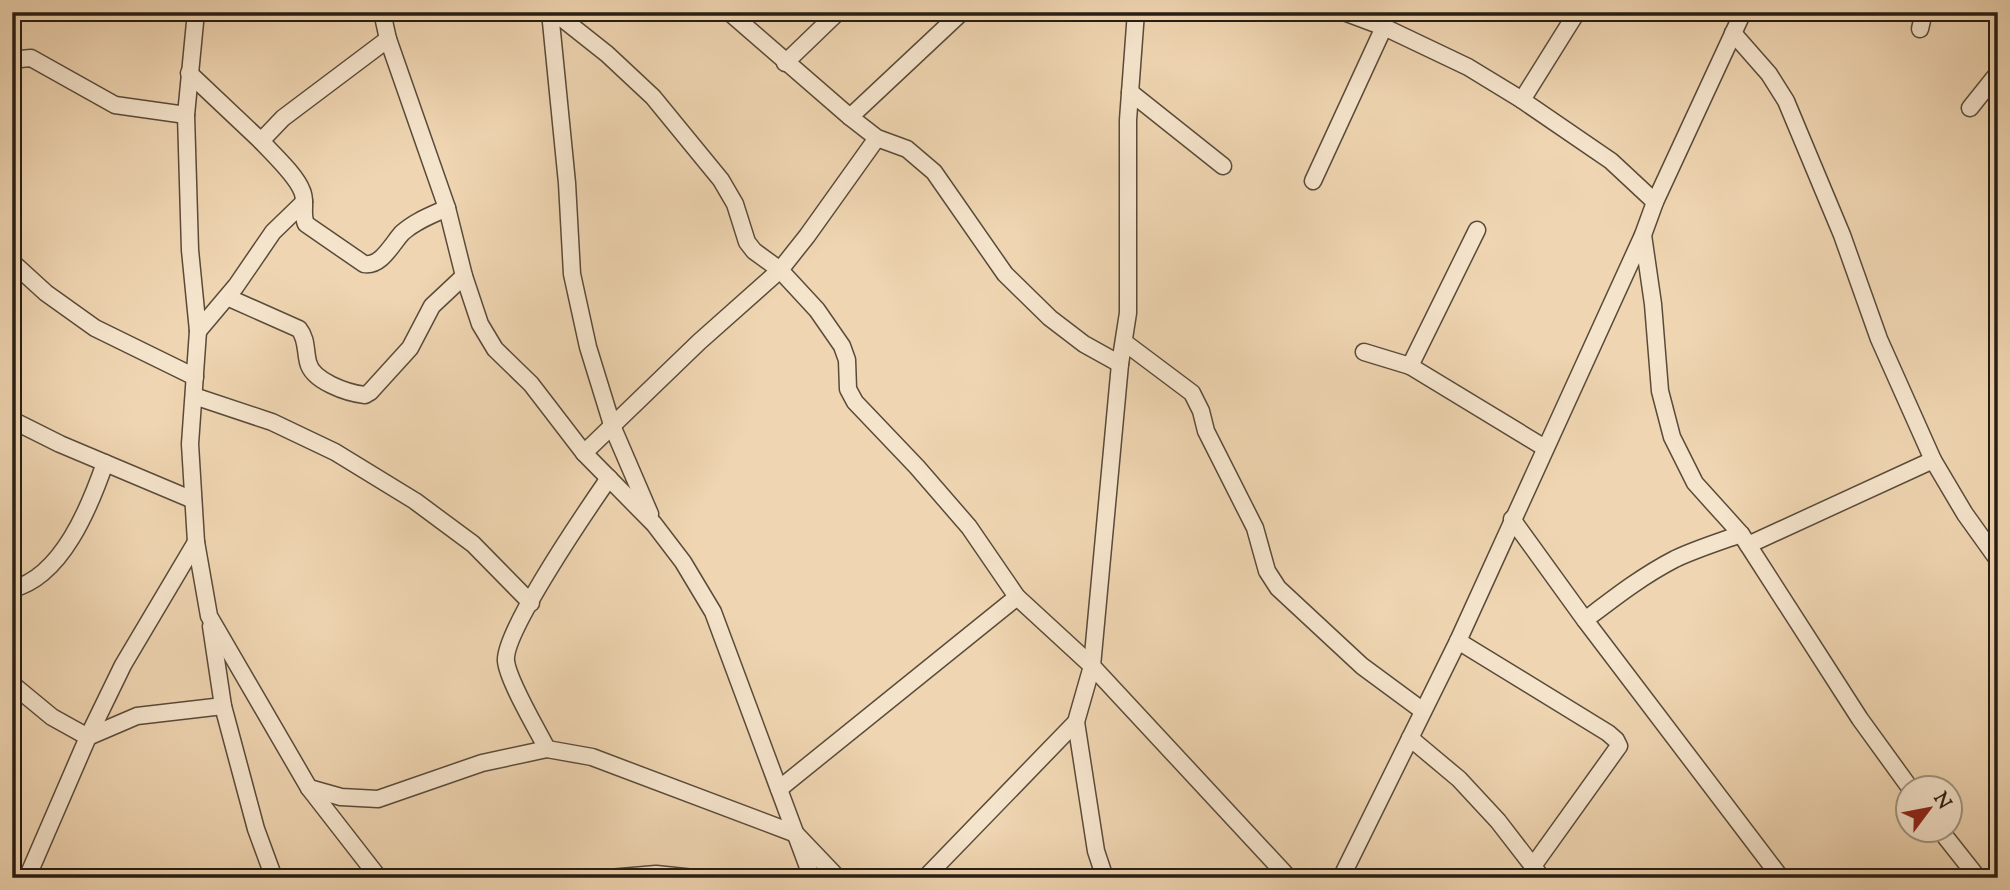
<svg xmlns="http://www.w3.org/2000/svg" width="2010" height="890" viewBox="0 0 2010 890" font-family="'Sorts Mill Goudy',serif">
  <rect width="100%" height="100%" fill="#efd5b1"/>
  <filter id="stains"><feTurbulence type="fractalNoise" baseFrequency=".00286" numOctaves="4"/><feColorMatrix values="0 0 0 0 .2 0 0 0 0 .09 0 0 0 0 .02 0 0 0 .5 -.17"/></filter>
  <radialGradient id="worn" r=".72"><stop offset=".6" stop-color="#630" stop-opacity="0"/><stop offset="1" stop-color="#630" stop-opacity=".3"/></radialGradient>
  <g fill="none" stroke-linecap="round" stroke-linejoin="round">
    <g stroke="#594b3a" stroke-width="19">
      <g id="minor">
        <path d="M196,12L186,115L190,250L198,331L190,444L196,542L209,616L309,788L379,878"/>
        <path d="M382,12L388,39L447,208L464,276L480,324L495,349L531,384L584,453L654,524L683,562L713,612L812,878"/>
        <path d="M550,12L567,183L572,274L588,347L613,428L650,514"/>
        <path d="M554,12L607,54L653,97L721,180L735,204L747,242L754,251L780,270L817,310L842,346L847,360L848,389L855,402L917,467L969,527L1017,597L1092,666L1076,722L925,878"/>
        <path d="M729,12L850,117L877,138L907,149L934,172L1005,274L1050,318L1084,344L1120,364"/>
        <path d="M1136,12L1128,120V313L1120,364L1092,666L1289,878"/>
        <path d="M1344,12L1384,27L1468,67L1522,100L1611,161L1655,202"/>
        <path d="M1920,29L1924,12"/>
        <path d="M1733,33L1769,74L1786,101L1842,235L1879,339L1933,460L1965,514L1998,560"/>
        <path d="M12,63L20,59L31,58L115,105L186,115"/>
        <path d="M785,63L838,12"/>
        <path d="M189,73L261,141L283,118L388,39"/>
        <path d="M1130,92L1223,166"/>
        <path d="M1522,100L1577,12"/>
        <path d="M1970,108L1998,73"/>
        <path d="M850,117L962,12"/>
        <path d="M261,141C273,154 296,175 302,191C307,202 301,213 306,224L364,264C381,267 392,244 402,233C415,221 432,215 447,208"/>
        <path d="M1313,181L1384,27"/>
        <path d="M1643,235L1653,304L1660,391L1672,437L1695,483L1741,534L1860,719L1910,788"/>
        <path d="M12,262L46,293L95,328L195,377"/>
        <path d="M227,297L299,329C307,339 305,350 308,362C312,381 347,393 365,395L370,392L410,348L432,306L464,276"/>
        <path d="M198,331L236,286L273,232L304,202"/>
        <path d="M1124,342L1192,393L1201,411L1206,431L1255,528L1267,571L1278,588L1362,666L1423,711"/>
        <path d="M1364,352L1410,366L1545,448"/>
        <path d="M1410,366L1477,230"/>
        <path d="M194,396L272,422L335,452L415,501L473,544L531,603"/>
        <path d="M12,420L60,444L193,500"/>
        <path d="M584,453L699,342L780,270L807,236L877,138"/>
        <path d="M1512,519L1585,620L1781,878"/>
        <path d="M1748,545L1933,460"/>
        <path d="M12,589C62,577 90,506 105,463"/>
        <path d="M1585,620C1614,598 1642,576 1675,559C1696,549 1719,542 1741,534"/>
        <path d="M211,626L223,706L256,829L274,878"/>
        <path d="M1458,641L1608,733L1616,740L1619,746L1533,866"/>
        <path d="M12,684L52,717L88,737"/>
        <path d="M1076,722L1096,851L1105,878"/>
        <path d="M88,737L137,716L223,706"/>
        <path d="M1410,738L1459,779L1498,821L1542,878"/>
        <path d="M547,749C537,729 508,681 506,661C503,632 589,507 609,478"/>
        <path d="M309,788L341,797L378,799L482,763L547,749L592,757L796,834L838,878"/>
        <path d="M779,789L1017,597"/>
        <path d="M1940,830L1978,878"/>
        <path d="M27,878L88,737L123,665L196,542"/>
        <path d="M609,878L656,874L694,878"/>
        <path d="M1341,878L1458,641L1643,235L1655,202L1743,12"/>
      </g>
    </g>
    <use href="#minor" stroke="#f5e4cc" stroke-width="16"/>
  </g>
  <rect width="2010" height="890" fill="none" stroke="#efd5b1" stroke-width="42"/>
  <rect x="14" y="14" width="1982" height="862" fill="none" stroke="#271d13" stroke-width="3.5"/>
  <rect x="21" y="21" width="1968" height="848" fill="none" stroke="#271d13" stroke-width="2"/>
  <g transform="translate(1929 809) rotate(58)"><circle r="33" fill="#f5e4cc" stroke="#a39482" stroke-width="2"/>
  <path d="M0-5L12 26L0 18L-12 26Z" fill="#8f2418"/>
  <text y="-10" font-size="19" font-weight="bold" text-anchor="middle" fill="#271d13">N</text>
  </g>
  <rect width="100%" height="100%" filter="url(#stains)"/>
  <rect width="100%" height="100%" fill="url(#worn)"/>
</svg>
